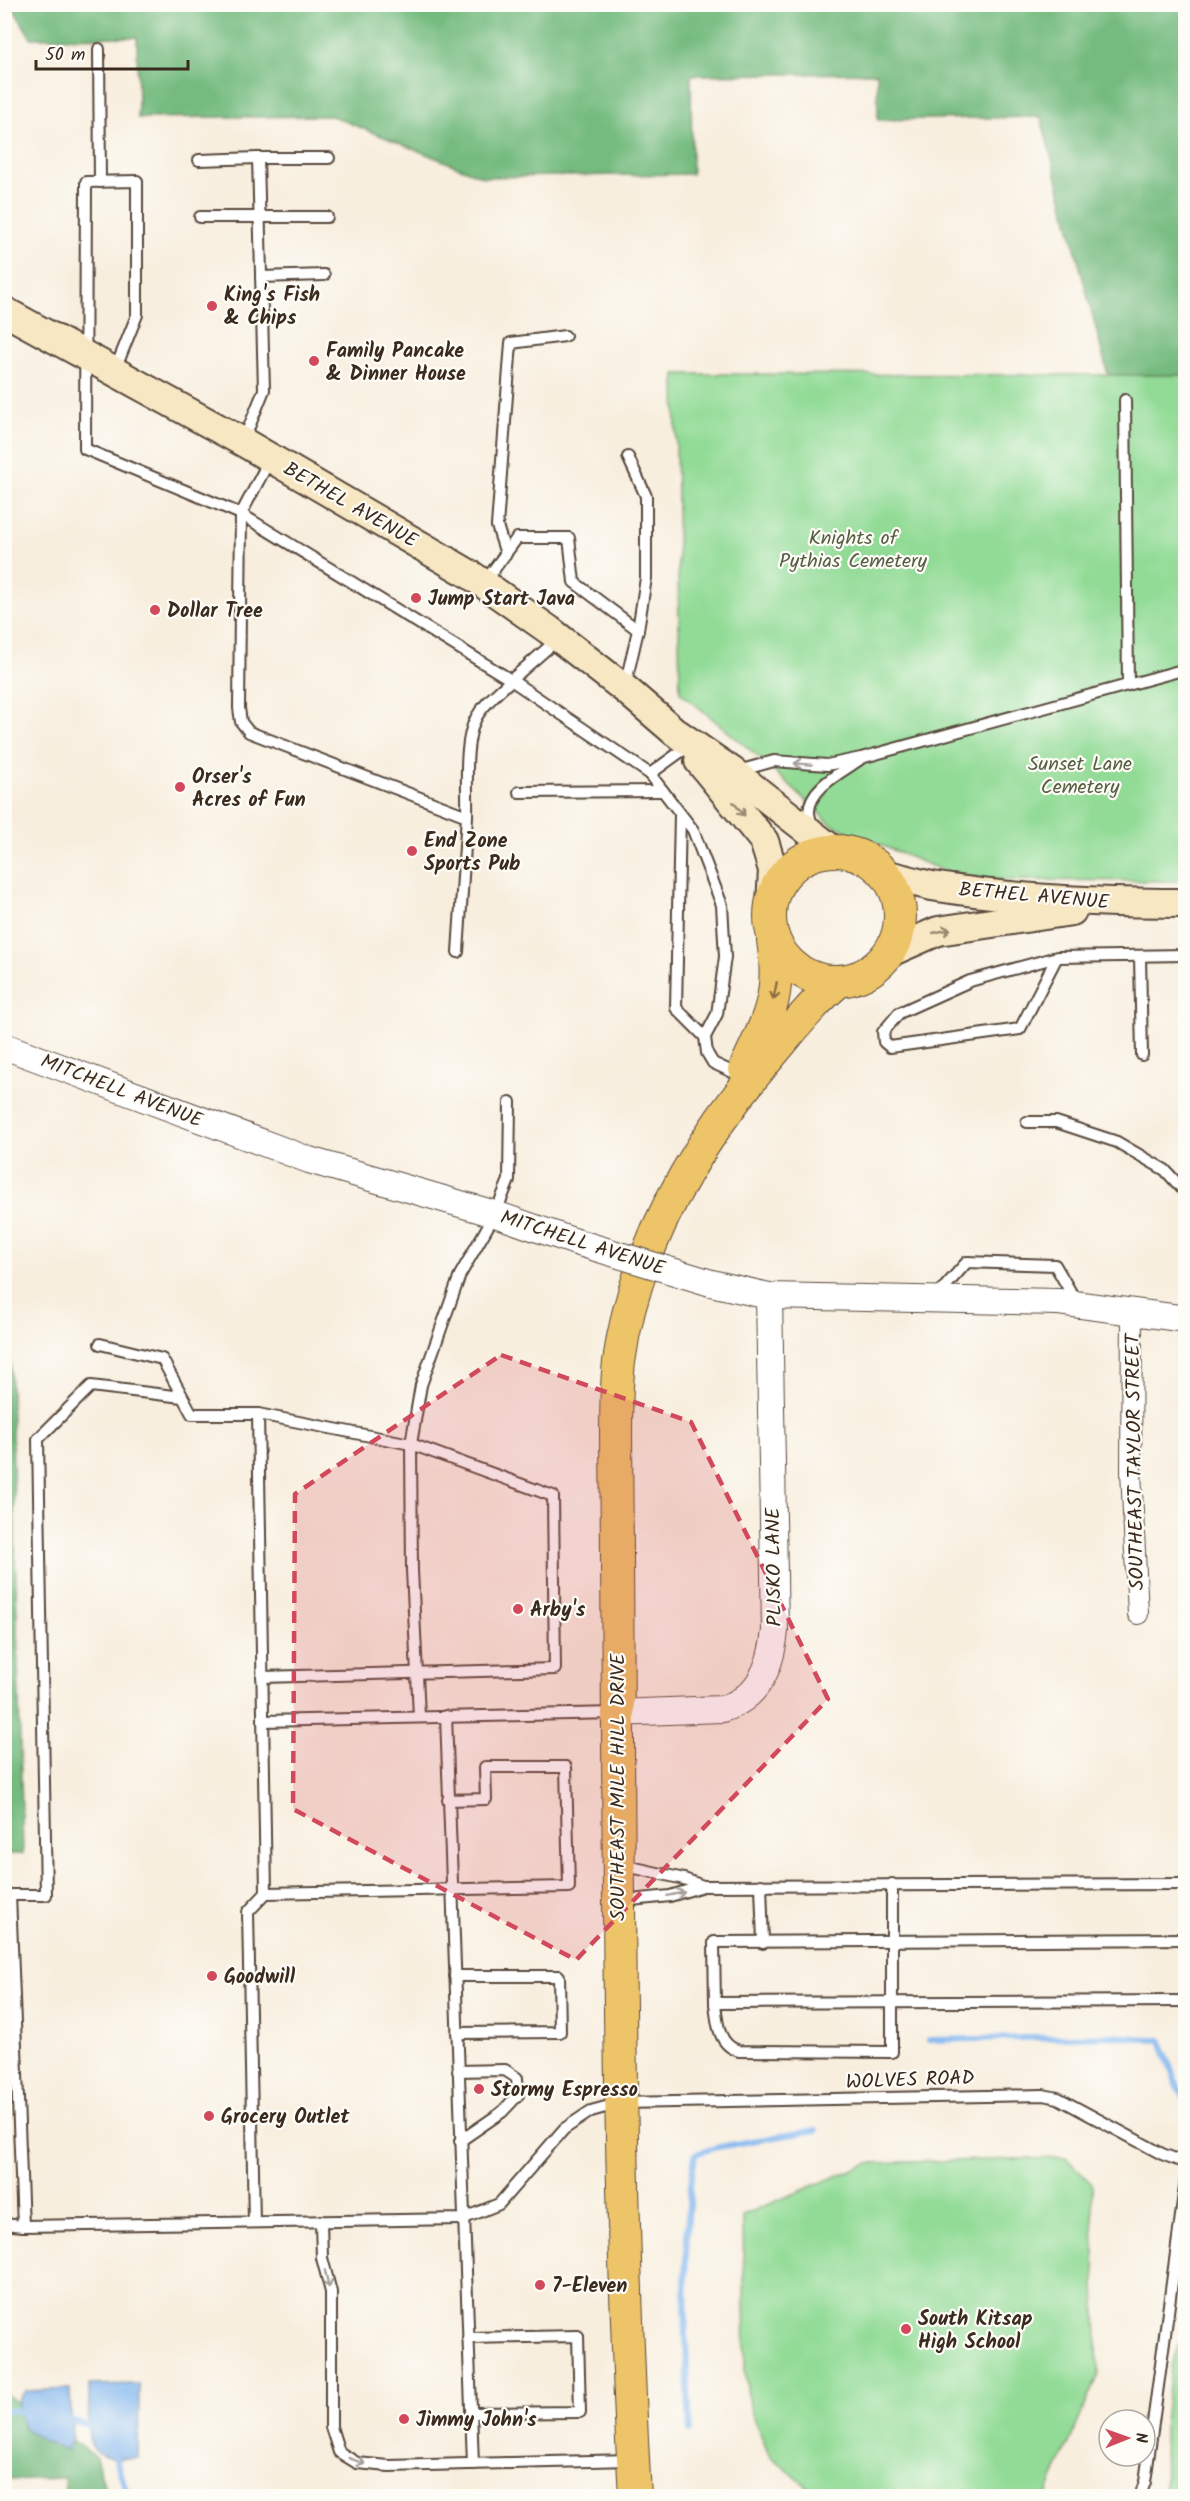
<svg xmlns="http://www.w3.org/2000/svg" width="1190" height="2501" viewBox="0 0 1190 2501" font-family="Kalam,sans-serif">
  <rect width="100%" height="100%" fill="#fdfcf7"/>
  <filter id="ink" filterUnits="userSpaceOnUse"><feTurbulence type="fractalNoise" baseFrequency=".0167" numOctaves="2"/><feDisplacementMap in="SourceGraphic" scale="12" xChannelSelector="R" yChannelSelector="G"/><feConvolveMatrix kernelMatrix="1 2 1 2 8 2 1 2 1" color-interpolation-filters="sRGB"/></filter>
  <filter id="wash" filterUnits="userSpaceOnUse"><feTurbulence type="fractalNoise" baseFrequency=".008" numOctaves="4" result="noise"/><feDisplacementMap in="SourceGraphic" scale="24" xChannelSelector="R" yChannelSelector="G"/><feGaussianBlur stdDeviation="1.35" result="paint"/><feColorMatrix in="noise" values="0 0 0 0 0 0 0 0 0 0 0 0 0 0 0 0 0 1.4 0 .05"/><feComposite in="paint" operator="in"/></filter>
  <g filter="url(#wash)">
    <rect width="100%" height="100%" fill="#f8eede"/>
    <g fill="#92db96" stroke="#66825a" stroke-width="1.5">
      <path d="M675,374L1185,375V881L992,880L949,873L832,825L760,758L680,692Z"/>
      <path d="M1066,2158L1092,2184L1098,2376L1046,2496H831L808,2487L769,2455L749,2406L745,2368L743,2215L868,2163Z"/>
      <path d="M1185,2331L1186,2493H1185L1165,2490L1164,2421L1172,2362Z"/>
    </g>
    <g fill="#75bb7f" stroke="#58724e" stroke-width="1.5">
      <path d="M11,5H1185V375H1108L1041,117L878,120L877,73L691,75L692,174L483,177L332,116L138,118L137,37L31,38Z"/>
      <path d="M5,1310H9L23,1854H4Z"/>
      <path d="M4,2393L96,2457L107,2496H65L64,2478L5,2480Z"/>
    </g>
    <g fill="#81b6ef" stroke="#5e7086" stroke-width="1.5">
      <path d="M139,2384L138,2458C75,2463 90,2435 89,2385Z"/>
      <path d="M70,2389L72,2437L67,2450L44,2441L23,2427L18,2410L19,2398L26,2391Z"/>
    </g>
    <g fill="none" stroke-linecap="round" stroke-linejoin="round">
      <g stroke="#81b6ef" stroke-width="6">
        <path d="M929,2040L1113,2036L1161,2040L1174,2078L1186,2100"/>
        <path d="M4,2410L25,2411"/>
        <path d="M64,2419L95,2426"/>
        <path d="M690,2431C685,2338 681,2246 695,2154L718,2147L816,2130"/>
        <path d="M114,2453L128,2496"/>
      </g>
    </g>
  </g>
  <g filter="url(#ink)">
    <g fill="none" stroke-linecap="round" stroke-linejoin="round">
      <g stroke="#57473b" stroke-width="14">
        <g id="service">
          <path d="M99,49L100,182"/>
          <path d="M258,158H329"/>
          <path d="M199,160L258,158L264,390L243,442"/>
          <path d="M200,217H327"/>
          <path d="M261,277L324,275"/>
          <path d="M115,370L137,315V181L86,182L85,449L241,514L270,459"/>
          <path d="M1125,400L1128,685"/>
          <path d="M628,457L646,496V578L638,630"/>
          <path d="M506,554L497,526L511,343L565,336"/>
          <path d="M484,583L517,538H569L574,582L638,630L625,686"/>
          <path d="M557,640L511,680L650,774L693,830L722,905L725,957L717,1014L705,1037L707,1053L713,1063L741,1076"/>
          <path d="M738,771L774,761L827,765L861,758L1186,669"/>
          <path d="M650,774L687,747"/>
          <path d="M519,792L663,791"/>
          <path d="M680,814L676,1008L705,1037"/>
          <path d="M812,826C811,822 809,816 809,812C809,788 842,772 859,760"/>
          <path d="M458,952L467,816L249,732L241,722L239,708L241,514L511,680C499,692 484,703 476,718C463,743 468,788 467,816"/>
          <path d="M1140,956L1142,1055"/>
          <path d="M1057,957L1020,1029L890,1047L884,1042L883,1032L899,1013L970,981L1057,957L1186,955"/>
          <path d="M1027,1122H1056L1117,1142L1165,1170L1186,1193"/>
          <path d="M936,1297L967,1262L1055,1265L1077,1303"/>
          <path d="M100,1344L162,1359L192,1414H258L411,1444L553,1496L555,1669L262,1677"/>
          <path d="M419,1716L412,1570L411,1444L421,1385L460,1275L495,1214L509,1180L510,1102"/>
          <path d="M446,1716L473,2464"/>
          <path d="M263,1721L616,1713"/>
          <path d="M761,1885L763,1943"/>
          <path d="M703,1886L1186,1884"/>
          <path d="M266,1893L569,1887L566,1767H485L486,1799L448,1800"/>
          <path d="M621,1901L670,1896L703,1886L684,1879L622,1865"/>
          <path d="M1186,1939L714,1942L715,2003L1186,2001"/>
          <path d="M455,1976H559L560,2032L457,2033"/>
          <path d="M715,2003C717,2022 718,2045 739,2051L892,2052V1884"/>
          <path d="M458,2071L505,2070L517,2078L518,2095L502,2112L460,2141"/>
          <path d="M321,2221L322,2258L331,2292V2427L339,2452L357,2463L389,2466L630,2460"/>
          <path d="M254,2222L248,1912L266,1893L258,1414"/>
          <path d="M4,2224L23,2226L10,1895H46L38,1439L91,1386L182,1397"/>
          <path d="M23,2226L462,2219L499,2204L564,2129L591,2111L620,2103L1043,2095L1058,2098L1162,2154L1186,2163"/>
          <path d="M468,2338L578,2336L580,2412L471,2413"/>
          <path d="M1140,2496L1145,2482L1186,2179"/>
        </g>
      </g>
      <g stroke="#57473b" stroke-width="22">
        <path id="minor" d="M1132,1310L1131,1471L1138,1614"/>
      </g>
      <g stroke="#57473b" stroke-width="28">
        <g id="tertiary">
          <path d="M4,1046L309,1160L495,1214L573,1241"/>
          <path d="M711,1283L769,1296L1059,1302L1186,1319"/>
          <path d="M616,1713L722,1709C759,1698 771,1667 775,1631L769,1296"/>
        </g>
      </g>
      <g stroke="#57473b" stroke-width="32">
        <g id="secondary">
          <path d="M4,311L243,442L471,575L549,630L625,689L675,732L733,772L834,851"/>
          <path d="M699,761L764,841L773,870L771,903"/>
          <path d="M884,874C902,878 920,884 938,887C1019,900 1104,903 1186,903"/>
          <path d="M888,953L938,931L1072,911"/>
        </g>
      </g>
      <g stroke="#57473b" stroke-width="34">
        <g id="primary">
          <circle cx="835" cy="916" r="65"/>
          <path d="M745,1069C768,1019 782,996 773,940"/>
          <path d="M635,2496C615,2144 620,1792 616,1439C616,1414 616,1387 619,1362C634,1249 693,1148 765,1062C789,1034 811,1004 839,981"/>
        </g>
      </g>
      <use href="#service" stroke="#fff" stroke-width="10"/>
      <use href="#minor" stroke="#fff" stroke-width="20"/>
      <use href="#tertiary" stroke="#fff" stroke-width="26"/>
      <use href="#secondary" stroke="#f8e7c3" stroke-width="28"/>
      <use href="#primary" stroke="#eec469" stroke-width="32"/>
      <g stroke="#57473b" stroke-width="28" stroke-linecap="butt">
        <path id="tertiary-bridge" d="M573,1241L711,1283"/>
      </g>
      <use href="#tertiary-bridge" stroke="#fff" stroke-width="26"/>
    </g>
    <defs><path id="oneway-shaft" d="M-6 0H5M1.5-3L5.5 0L1.5 3" fill="none" stroke-width="1.6" stroke-linecap="round" stroke-linejoin="round" transform="scale(1.5)"/></defs>
    <g stroke="#a79f9a">
      <use href="#oneway-shaft" transform="translate(803 764) rotate(-175)"/>
      <use href="#oneway-shaft" transform="translate(676 1894) rotate(-12)"/>
      <use href="#oneway-shaft" transform="translate(327 2279) rotate(76)"/>
      <use href="#oneway-shaft" transform="translate(357 2461) rotate(20)"/>
    </g>
    <g stroke="#9a8870">
      <use href="#oneway-shaft" transform="translate(739 809) rotate(50)"/>
      <use href="#oneway-shaft" transform="translate(942 931) rotate(-13)"/>
    </g>
    <use stroke="#8c6f40" href="#oneway-shaft" transform="translate(775 991) rotate(101)"/>
  </g>
  <path fill="#d1495b" fill-opacity="0.2" stroke="#d1495b" stroke-width="4.5" stroke-dasharray="12 8" stroke-linejoin="round" d="M501,1355L691,1422L828,1699L576,1960L293,1809L295,1494Z"/>
  <g fill="#d1495b" stroke="#fdfcf7" stroke-width="2">
    <circle cx="212" cy="306" r="6"/>
    <circle cx="314" cy="361" r="6"/>
    <circle cx="416" cy="598" r="6"/>
    <circle cx="155" cy="610" r="6"/>
    <circle cx="180" cy="787" r="6"/>
    <circle cx="412" cy="851" r="6"/>
    <circle cx="518" cy="1609" r="6"/>
    <circle cx="212" cy="1976" r="6"/>
    <circle cx="479" cy="2089" r="6"/>
    <circle cx="209" cy="2116" r="6"/>
    <circle cx="540" cy="2285" r="6"/>
    <circle cx="906" cy="2329" r="6"/>
    <circle cx="404" cy="2419" r="6"/>
  </g>
  <g text-anchor="middle" stroke-width="4.5" stroke-linejoin="round" paint-order="stroke">
    <g font-size="20" font-weight="bold" fill="#3b2a1e" stroke="#fdfcf7" text-anchor="start">
      <text x="224" y="301">King's Fish<tspan x="224" dy="23">&amp; Chips</tspan></text>
      <text x="326" y="357">Family Pancake<tspan x="326" dy="23">&amp; Dinner House</tspan></text>
      <text x="428" y="605">Jump Start Java</text>
      <text x="167" y="617">Dollar Tree</text>
      <text x="192" y="783">Orser's<tspan x="192" dy="23">Acres of Fun</tspan></text>
      <text x="424" y="847">End Zone<tspan x="424" dy="23">Sports Pub</tspan></text>
      <text x="530" y="1616">Arby's</text>
      <text x="224" y="1983">Goodwill</text>
      <text x="491" y="2096">Stormy Espresso</text>
      <text x="221" y="2123">Grocery Outlet</text>
      <text x="552" y="2292">7-Eleven</text>
      <text x="918" y="2325">South Kitsap<tspan x="918" dy="23">High School</tspan></text>
      <text x="416" y="2426">Jimmy John's</text>
    </g>
    <g font-size="20" fill="#3b2a1e" stroke="#fdfcf7">
      <text transform="translate(351 504) rotate(30)" y="7">BETHEL AVENUE</text>
      <text transform="translate(1034 895) rotate(5)" y="7">BETHEL AVENUE</text>
      <text transform="translate(122 1090) rotate(21)" y="7">MITCHELL AVENUE</text>
      <text transform="translate(583 1242) rotate(18)" y="7">MITCHELL AVENUE</text>
      <text transform="translate(1134 1462) rotate(-91)" y="7">SOUTHEAST TAYLOR STREET</text>
      <text transform="translate(773 1567) rotate(-91)" y="7">PLISKO LANE</text>
      <text transform="translate(617 1787) rotate(-90)" y="7">SOUTHEAST MILE HILL DRIVE</text>
      <text transform="translate(910 2079) rotate(-2)" y="7">WOLVES ROAD</text>
    </g>
    <g font-size="20" fill="#555f42" stroke="#fdfcf7">
      <text x="853" y="544">Knights of<tspan x="853" dy="23">Pythias Cemetery</tspan></text>
      <text x="1080" y="770">Sunset Lane<tspan x="1080" dy="23">Cemetery</tspan></text>
    </g>
  </g>
  <rect width="1190" height="2501" fill="none" stroke="#fdfcf7" stroke-width="24"/>
  <g transform="translate(1127 2438) rotate(89)"><circle r="28" fill="#fdfcf7" stroke="#afa8a0" stroke-width="1.5"/>
  <path d="M0-4.5L10 22L0 15L-10 22Z" fill="#d1495b"/>
  <text y="-9" font-size="16" font-weight="bold" text-anchor="middle" fill="#3b2a1e">N</text>
  </g>
  <path d="M36 60v9h152v-9" fill="none" stroke="#3b2a1e" stroke-width="3"/>
  <text x="45" y="60" font-size="18" fill="#3b2a1e" stroke="#fdfcf7" stroke-width="4.5" paint-order="stroke">50 m</text>
</svg>
